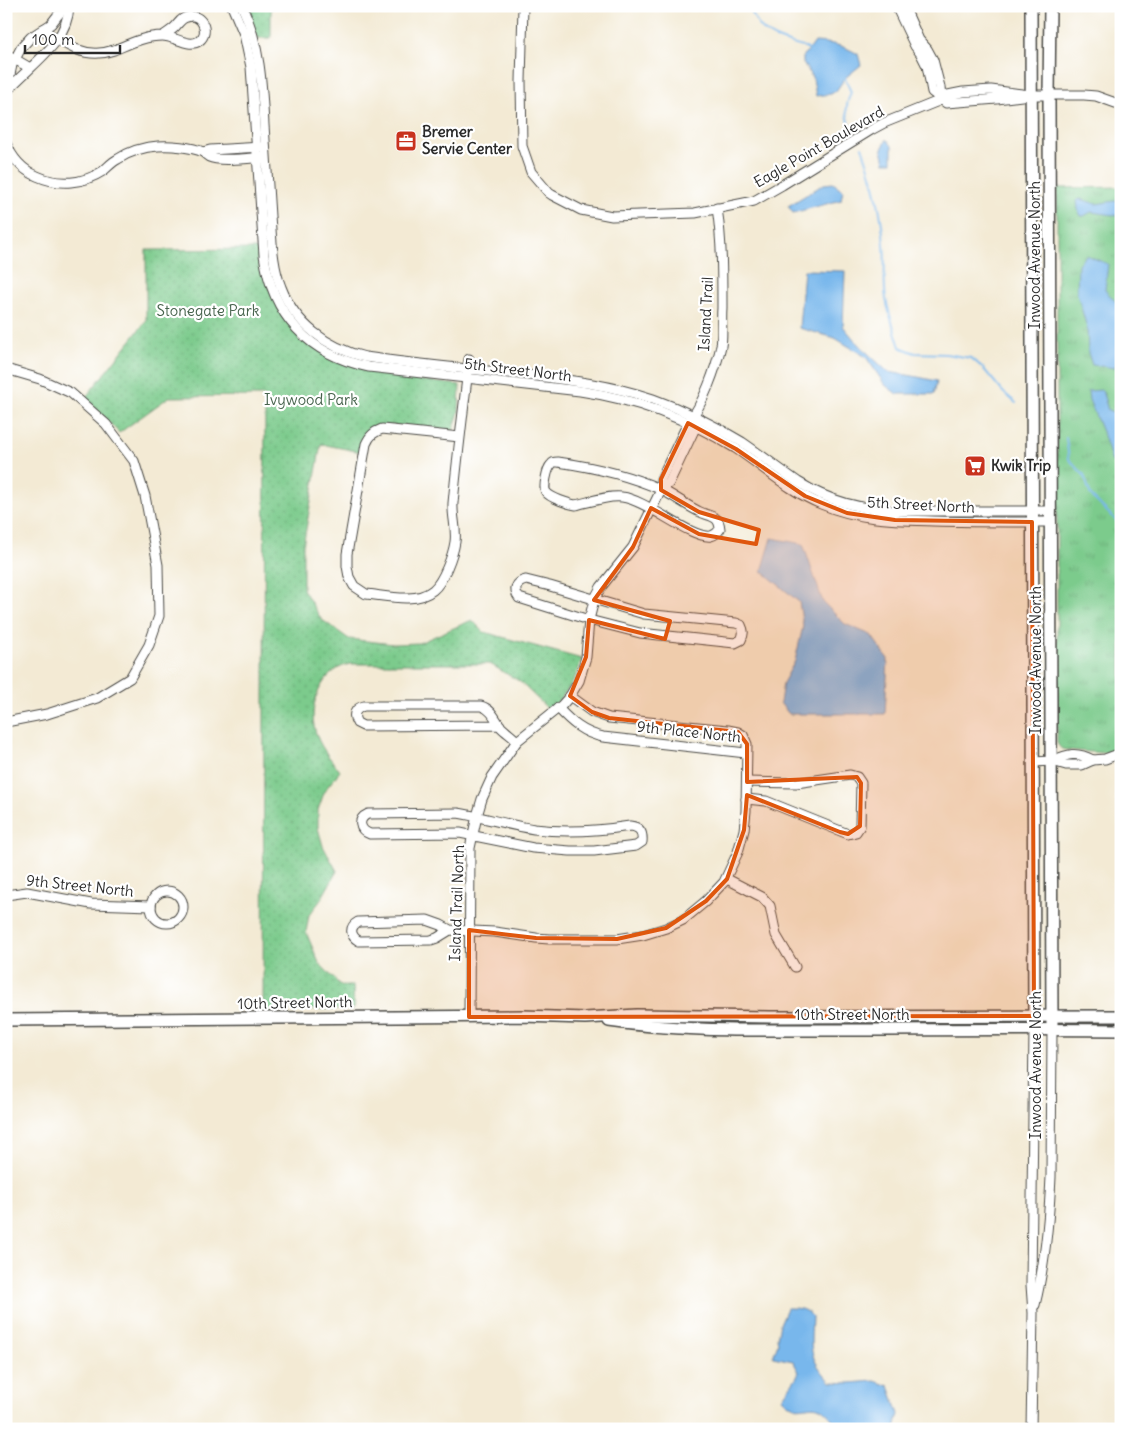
<svg xmlns="http://www.w3.org/2000/svg" width="1127" height="1435" viewBox="0 0 1127 1435" font-family="Delius,sans-serif">
  <defs>
    <pattern id="grass-tufts" width="24" height="20" patternUnits="userSpaceOnUse" patternTransform="scale(1.25)"><rect width="24" height="20" fill="#7ccb8c"/><path d="M3 7l-1-3M5 7V3M7 7l1-3M15 17l-1-3M17 17v-4M19 17l1-3" fill="none" stroke="#6bae79"/></pattern>
    <pattern id="park-dots" width="8" height="8" patternUnits="userSpaceOnUse" patternTransform="scale(1.25)"><rect width="8" height="8" fill="#7ccb8c"/><path d="M2 2h.1M6 6h.1" fill="none" stroke="#6bae79" stroke-width="1.8" stroke-linecap="round"/></pattern>
  </defs>
  <rect width="100%" height="100%" fill="#fff"/>
  <filter id="ink" filterUnits="userSpaceOnUse"><feTurbulence type="fractalNoise" baseFrequency=".02" numOctaves="2"/><feDisplacementMap in="SourceGraphic" scale="10" xChannelSelector="R" yChannelSelector="G"/><feConvolveMatrix kernelMatrix="1 2 1 2 8 2 1 2 1" color-interpolation-filters="sRGB"/></filter>
  <filter id="wash" filterUnits="userSpaceOnUse"><feTurbulence type="fractalNoise" baseFrequency=".0096" numOctaves="4" result="noise"/><feDisplacementMap in="SourceGraphic" scale="20" xChannelSelector="R" yChannelSelector="G"/><feGaussianBlur stdDeviation="1.12" result="paint"/><feColorMatrix in="noise" values="0 0 0 0 0 0 0 0 0 0 0 0 0 0 0 0 0 1.4 0 .05"/><feComposite in="paint" operator="in"/></filter>
  <g filter="url(#wash)">
    <rect width="100%" height="100%" fill="#f3ead4"/>
    <path fill="url(#grass-tufts)" stroke="#547b5c" d="M1121,187V748C1116,750 1111,752 1106,753C1102,753 1064,750 1062,749C1059,747 1059,746 1057,743V188Z"/>
    <g fill="url(#park-dots)" stroke="#547b5c">
      <path d="M246,6H271V38H257Z"/>
      <path d="M260,249L284,318L333,359L400,378L460,385L459,412L453,431C436,430 386,421 372,428C364,433 363,443 361,452L321,444L303,546V589L321,619L349,639L394,644L419,643L472,620L484,632L582,659C576,680 566,695 549,710L519,681L490,664H350C347,665 342,666 339,668C318,680 309,708 315,730C319,746 330,758 340,771L325,790L318,810V828L323,846L337,871L320,901L309,915L306,932L319,963L341,986H353L354,1009L263,1011L265,396L169,397L119,433L85,398L146,321V250Z"/>
    </g>
    <g fill="#78b7ec" stroke="#52718c">
      <path d="M815,42C832,43 842,45 858,54L861,65L845,78L836,91L831,94L816,96L813,79L803,63V55L810,49Z"/>
      <path d="M887,139L892,146V162H885L882,149Z"/>
      <path d="M833,183L843,190L841,200L793,213L788,206L824,184Z"/>
      <path d="M1081,199L1096,204L1121,200V216L1091,212L1084,216H1081L1078,210L1077,200Z"/>
      <path d="M1086,255L1108,264L1105,290L1118,304L1121,305V350L1115,368L1092,365L1088,353L1087,328L1077,293L1078,264Z"/>
      <path d="M804,270L845,271L843,326L858,344L888,372L913,376L937,381L934,394H897L885,385L866,357L835,338L799,328Z"/>
      <path d="M1102,390L1108,410L1121,415V449L1119,458L1112,462L1105,439L1089,400L1088,391Z"/>
      <path d="M772,538L803,544L823,602L845,624L871,635L888,659L885,714H789L780,703L783,683L795,661L803,626L799,602L762,571Z"/>
      <path d="M787,1308C798,1308 804,1308 812,1316C811,1350 807,1356 831,1382L849,1383L875,1381L889,1386L899,1414L895,1429H840C834,1422 828,1412 820,1408C811,1403 801,1411 792,1406C789,1404 785,1401 782,1398L796,1378L799,1372L793,1361L773,1357L778,1343L777,1338L780,1324Z"/>
    </g>
    <g fill="none" stroke-linecap="round" stroke-linejoin="round">
      <g stroke="#78b7ec" stroke-width="2">
        <path d="M749,6C752,12 754,19 758,24C771,42 793,43 812,50"/>
        <path d="M844,76L851,92C844,110 846,113 852,131"/>
        <path d="M862,147C873,178 882,212 884,245C886,262 883,281 886,299C889,315 895,331 900,347L915,353L946,354L971,358L983,368L1003,392L1016,403"/>
        <path d="M1066,438L1069,459L1084,475L1091,496L1121,525"/>
      </g>
    </g>
  </g>
  <g filter="url(#ink)">
    <g fill="none" stroke-linecap="round" stroke-linejoin="round">
      <g stroke="#494844" stroke-width="11">
        <g id="minor">
          <path d="M232,6L244,34L251,67L264,255C272,315 309,355 369,367L580,391C635,399 688,419 735,448C764,467 789,491 821,504C859,520 893,520 933,521C972,522 1011,522 1051,522"/>
          <path d="M242,6C260,44 262,84 264,125C266,155 268,185 270,216C272,239 272,265 281,287C295,324 327,348 365,357C418,365 473,369 527,375C570,380 612,385 653,399C684,410 714,425 742,442C761,455 779,469 798,482C828,501 863,510 899,511H1051"/>
          <path d="M523,6L521,81L522,146L531,172L549,193L552,195L581,210L612,216L695,213L754,201L782,185L871,130L884,123L941,100L943,96L963,92L991,90L1030,95"/>
          <path d="M896,6L915,46L921,54L927,66L932,92L946,103L997,99L1030,95H1084L1096,96L1121,105"/>
          <path d="M904,6L919,40L927,49L933,60L940,87L941,100"/>
          <path d="M43,29C64,45 86,60 114,50C129,44 145,36 162,36C174,36 189,48 199,41C211,32 201,12 187,17C181,18 179,23 175,27C172,30 167,33 163,36"/>
          <path d="M6,54L30,68"/>
          <path d="M8,90C30,65 68,43 69,6"/>
          <path d="M6,94L12,65L21,48L31,37L51,24L65,6"/>
          <path d="M6,143C12,158 23,170 37,176C59,186 83,184 103,171C108,167 112,162 118,159C130,151 144,147 158,146C170,145 192,147 203,152C204,153 209,157 209,157C220,162 250,158 263,157"/>
          <path d="M203,152L210,150L262,147"/>
          <path d="M6,369L40,379L71,393L106,424L134,461L145,496L158,565L159,616L149,645L130,678L97,698L47,714L6,722"/>
          <path d="M460,437L382,429C374,432 370,435 366,444L347,554V566L349,577L354,586L366,594C387,596 416,604 433,590C443,582 453,555 455,542C457,529 452,516 453,503C457,461 462,420 467,378L469,359"/>
          <path d="M558,462C593,467 629,475 662,490C674,496 686,505 698,511C709,517 719,514 720,529C718,532 715,535 711,536C691,539 647,500 622,497C609,495 589,502 576,505C569,504 550,498 546,492C543,488 547,469 551,465C553,462 554,462 558,462Z"/>
          <path d="M661,490V479L688,423C703,405 716,368 721,346C723,334 721,320 722,308C722,274 722,241 717,208"/>
          <path d="M526,580L550,586L644,614L736,623L741,625C744,631 744,634 741,640L735,643L640,633L589,620L519,598C513,590 516,582 526,580Z"/>
          <path d="M558,708C571,722 583,733 603,737L746,753"/>
          <path d="M500,725L363,726L357,723C352,715 355,708 364,706H481C492,709 495,719 501,727C506,732 512,736 517,741"/>
          <path d="M1052,761C1068,754 1076,751 1093,760"/>
          <path d="M1033,762L1052,761L1066,765H1082L1093,760L1105,759L1121,753"/>
          <path d="M746,799L766,801L848,834L856,832L860,826L861,783L857,777L850,775L796,783L747,782"/>
          <path d="M458,813C483,817 508,825 534,829C566,833 598,831 630,826C640,827 643,832 642,842L636,846L594,851H570L533,848L460,833L370,834C359,830 357,819 368,814Z"/>
          <path d="M727,879L762,897L770,906L776,935L795,967"/>
          <circle cx="167" cy="907" r="16"/>
          <path d="M6,895L27,892L91,904L151,906"/>
          <path d="M450,930L437,938L431,940L359,941C350,936 349,927 358,922L427,920L441,925L450,930L495,932L536,938L549,939H617L643,935L666,928L683,920L706,901L724,882L738,852L744,830L746,811L747,744L743,735L738,732L728,730L609,718L592,712L570,696"/>
          <path d="M469,1017L470,848L477,816L482,799L492,777L517,741L562,705L570,696L579,681L586,657L589,620L594,600L601,587L633,547L661,490L669,483L696,426L695,421"/>
          <path d="M1035,1305C1045,1264 1049,1220 1051,1177L1052,1029"/>
          <path d="M1031,1429L1033,1313L1031,1285L1034,1029"/>
        </g>
      </g>
      <g stroke="#494844" stroke-width="14">
        <g id="major">
          <path d="M1031,6L1034,1029"/>
          <path d="M1050,6L1049,95L1052,1029"/>
          <path d="M6,1020L523,1016L585,1018L637,1015L770,1017L1121,1016"/>
          <path d="M609,1021C683,1032 758,1030 832,1030C929,1030 1025,1029 1121,1030"/>
        </g>
      </g>
      <use href="#minor" stroke="#fff" stroke-width="9"/>
      <use href="#major" stroke="#fff" stroke-width="11"/>
    </g>
  </g>
  <path fill="#df570e" fill-opacity="0.2" stroke="#df570e" stroke-width="4" stroke-linejoin="round" d="M688,423L736,449L805,496L847,513L895,520L1032,522L1034,1016L469,1017V930L536,938L617,939L666,928L706,901L727,879L744,830L747,795L840,832L848,834L860,826L861,783L857,777L747,782V744L738,732L609,718L592,712L570,696L586,657L589,620L665,639L670,621L594,600L633,547L651,508L699,534L756,544L759,530L699,512L661,490V479Z"/>
  <defs>
    <g id="office-square" transform="scale(1.125)"><rect x="-9" y="-9" width="18" height="18" rx="4" fill="#c8321e" stroke="#fff"/><path d="M-6-3h4V-5.5h4V-3h4V5H-6ZM-1-4.5V-3h2v-1.5ZM-6 0V1H6V0Z" fill="#fff"/></g>
    <g id="supermarket-square" transform="scale(1.125)"><rect x="-9" y="-9" width="18" height="18" rx="4" fill="#c8321e" stroke="#fff"/><path d="M-6-5.5h2.5l.6 2H6L4.5 2H-2.5L-4.4-4H-6ZM-1.5 3.2a1.3 1.3 0 1 0 .1 0ZM3 3.2a1.3 1.3 0 1 0 .1 0Z" fill="#fff"/></g>
  </defs>
  <g fill-rule="evenodd">
    <use href="#office-square" x="406" y="141"/>
    <use href="#supermarket-square" x="975" y="466"/>
  </g>
  <g text-anchor="middle" stroke-width="4.5" stroke-linejoin="round" paint-order="stroke">
    <g font-size="15" font-weight="bold" fill="#2b2b2b" stroke="#fff" text-anchor="start">
      <text x="422" y="137">Bremer<tspan x="422" dy="17">Servie Center</tspan></text>
      <text x="991" y="471">Kwik Trip</text>
    </g>
    <g font-size="15" fill="#2b2b2b" stroke="#fff">
      <text transform="translate(819 147) rotate(-30)" y="5">Eagle Point Boulevard</text>
      <text transform="translate(1035 255) rotate(-90)" y="5">Inwood Avenue North</text>
      <text transform="translate(706 314) rotate(-87)" y="5">Island Trail</text>
      <text transform="translate(518 370) rotate(7)" y="5">5th Street North</text>
      <text transform="translate(921 505) rotate(3)" y="5">5th Street North</text>
      <text transform="translate(1036 660) rotate(-90)" y="5">Inwood Avenue North</text>
      <text transform="translate(689 732) rotate(6)" y="5">9th Place North</text>
      <text transform="translate(80 886) rotate(6)" y="5">9th Street North</text>
      <text transform="translate(457 903) rotate(-88)" y="5">Island Trail North</text>
      <text transform="translate(295 1003) rotate(-1)" y="5">10th Street North</text>
      <text x="852" y="1020">10th Street North</text>
      <text transform="translate(1036 1065) rotate(-90)" y="5">Inwood Avenue North</text>
    </g>
    <g font-size="15" fill="#47634d" stroke="#fff">
      <text x="208" y="316">Stonegate Park</text>
      <text x="311" y="405">Ivywood Park</text>
    </g>
  </g>
  <rect width="1127" height="1435" fill="none" stroke="#fff" stroke-width="25"/>
  <path d="M25 45v8h95v-8" fill="none" stroke="#2b2b2b" stroke-width="2.5"/>
  <text x="32" y="45" font-size="15" fill="#2b2b2b" stroke="#ffffff" stroke-width="4" paint-order="stroke">100 m</text>
</svg>
